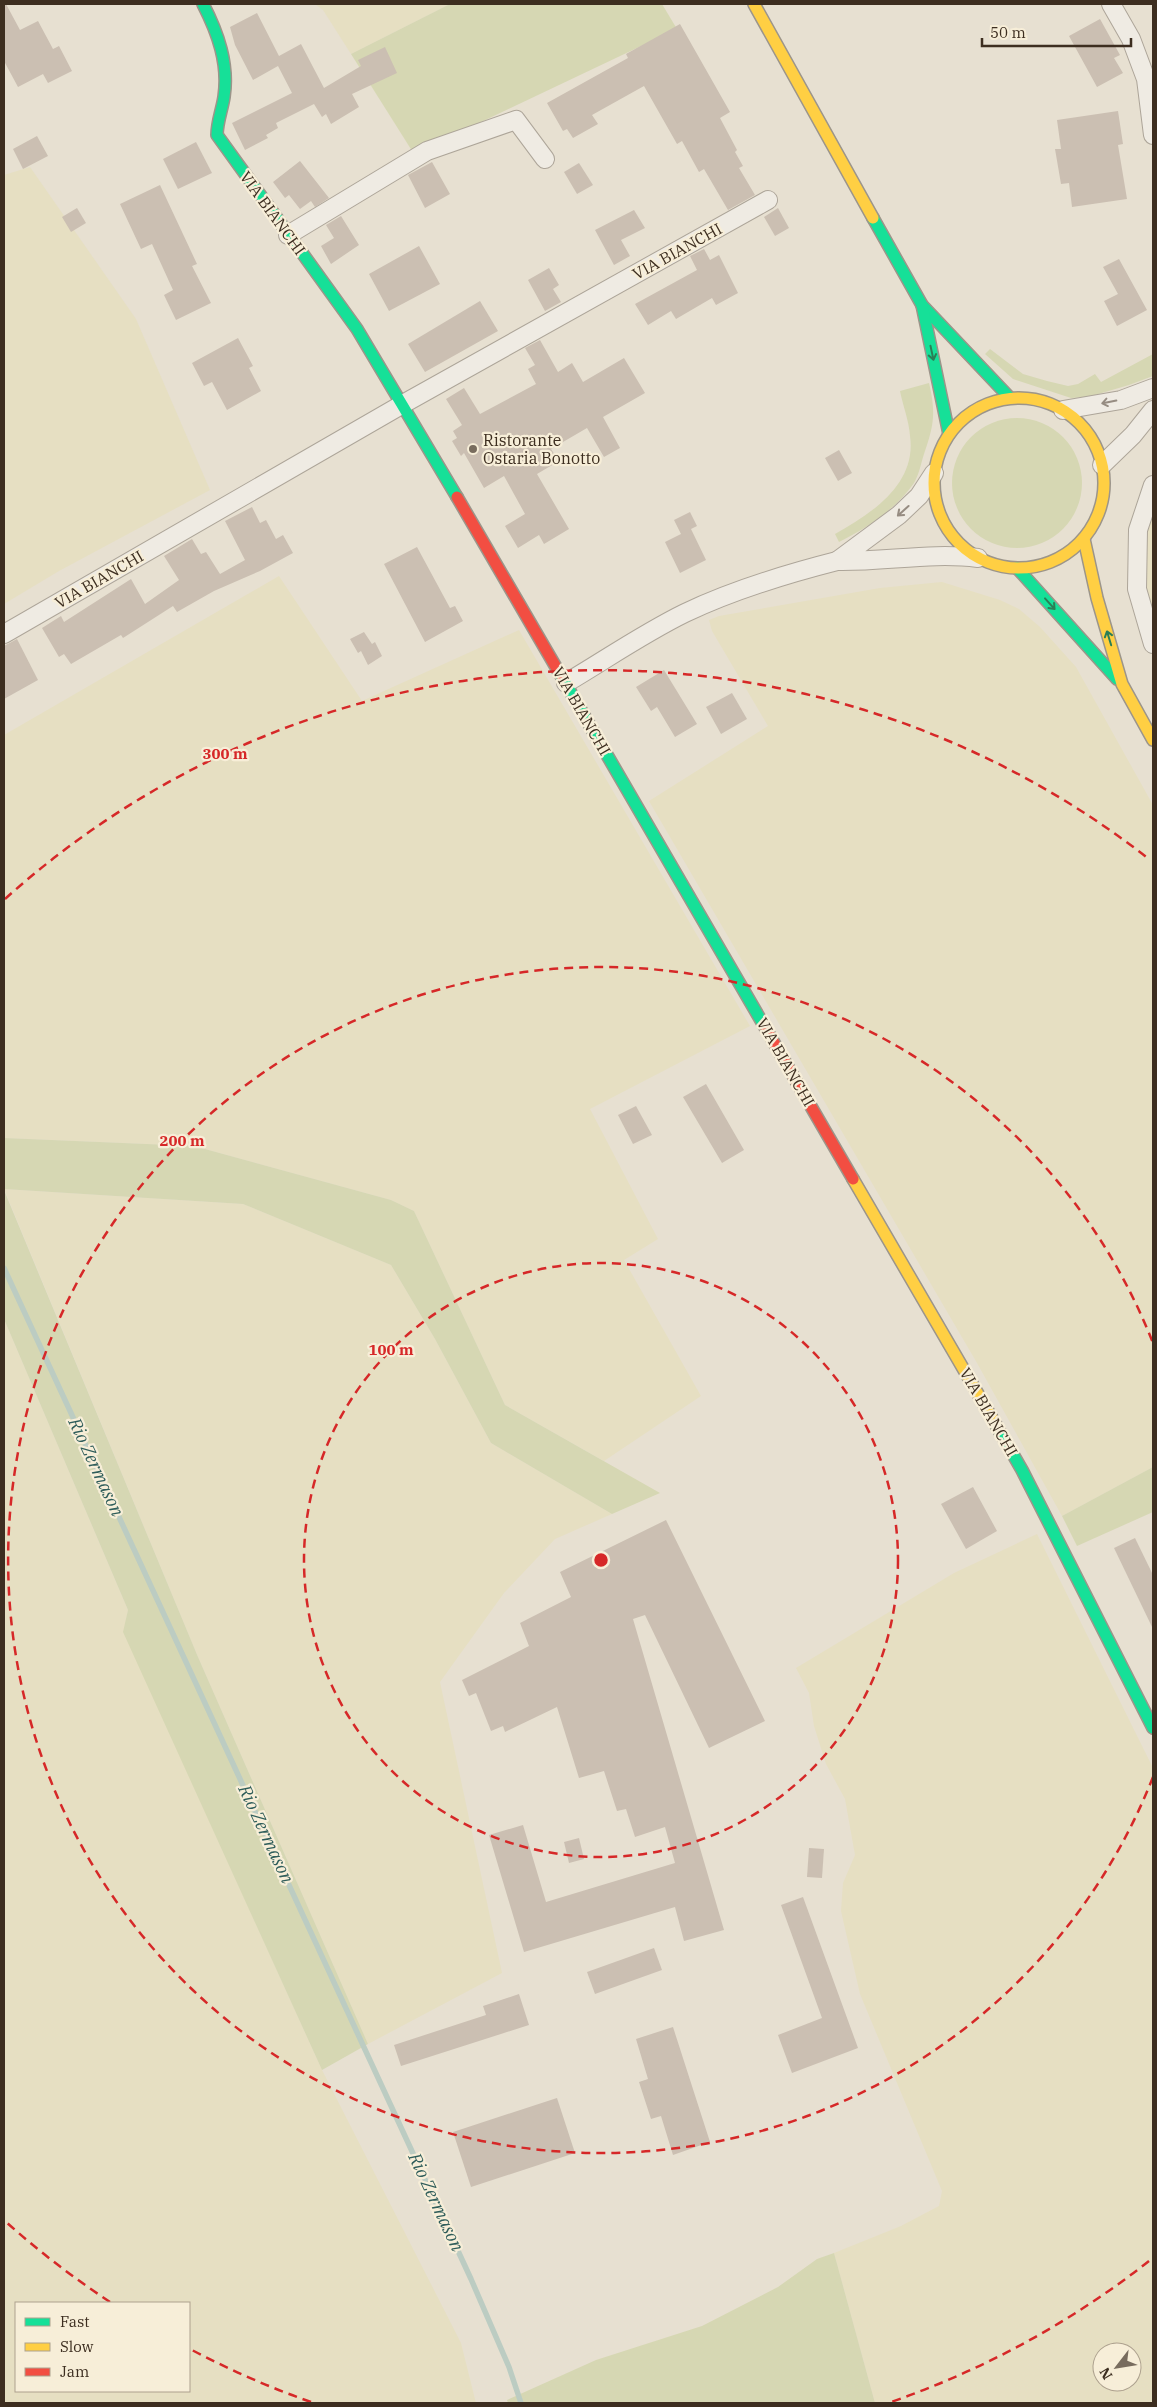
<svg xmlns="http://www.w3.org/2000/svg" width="1157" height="2407" viewBox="0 0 1157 2407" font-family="'IBM Plex Serif',serif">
  <rect width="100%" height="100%" fill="#e7e0d1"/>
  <g fill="#e6dfc2" fill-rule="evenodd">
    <path d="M315,4H450L351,54L323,10Z"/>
    <path d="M30,167L136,319L210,490L59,571L4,604V175Z"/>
    <path d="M1153,511V615L1143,579L1144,539Z"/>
    <path d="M279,576L362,701L519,630L750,1026L590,1109L658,1239L624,1260L701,1396L604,1461L505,1405L414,1211L391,1200L194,1146L4,1138V735Z"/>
    <path d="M942,582L1000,600L1019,609L1040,627L1076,667L1153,805V1467L1062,1516L977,1363L649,801L768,726L712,631L709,620L719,616L880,588Z"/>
    <path d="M4,1189L243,1204L391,1265L435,1339L491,1443L612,1514L555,1539L504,1593L440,1682L502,1973L368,2044L198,1657Z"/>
    <path d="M4,1319L128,1610L124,1632L322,2070L461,2343L476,2403H4ZM16,2303H189V2391H16Z"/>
    <path d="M1037,1534L1153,1768V2403H875L834,2253L901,2226L939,2206L942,2191L860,1994L841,1911L843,1883L855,1855L845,1799L826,1764L814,1726L809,1693L796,1668L954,1573ZM1102,2352H1132V2382H1102Z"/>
  </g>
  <g fill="#d6d7b3">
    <path d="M450,4H662L677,29L414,154L351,54Z"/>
    <path d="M990,349L1023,374L1047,381L1068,386L1078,384L1095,374L1101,382L1153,354V376L1129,385L1088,397L1071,398L1013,379L985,354Z"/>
    <path d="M929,383C936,413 934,425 924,454C921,463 919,475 914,483C896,509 867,528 839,542L835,534C871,514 917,484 910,436C909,421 903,406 900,391Z"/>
    <circle cx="1017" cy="483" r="65"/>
    <path d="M4,1138L194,1146L391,1200L414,1211L505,1405L660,1493L612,1514L491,1443L435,1339L391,1265L243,1204L4,1189Z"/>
    <path d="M4,1190L198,1657L368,2044L322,2070L123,1632L128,1610L4,1319Z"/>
    <path d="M1153,1467V1512L1077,1546L1062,1516Z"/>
    <path d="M834,2253L875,2403H508L507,2400L596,2360L702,2326L778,2287L817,2259Z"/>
  </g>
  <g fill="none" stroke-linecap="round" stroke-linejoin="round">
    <path stroke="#bcccc2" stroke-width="5.5" d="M4,1268L471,2279L509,2367L521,2403"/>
  </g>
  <g fill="#cbbfb2">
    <path d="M4,4H6L20,30L38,21L53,49L59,46L72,71L48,83L43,74L18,87L4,61Z"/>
    <path d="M257,13L279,56L301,44L324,88L361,66L358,60L385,47L397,73L352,94L359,107L331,124L326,114L322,117L314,104L276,123L278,128L266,135L268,138L245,150L232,123L292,93L278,66L253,80L235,45L230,27Z"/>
    <path d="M1100,19L1120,55L1114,58L1123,73L1097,87L1069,36Z"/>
    <path d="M680,24L730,112L720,118L737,150L735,152L743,166L739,168L755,195L728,210L704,169L699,172L682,141L677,144L644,86L592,115L598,124L573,138L567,129L563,131L547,103L628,58L626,54Z"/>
    <path d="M1118,111L1123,144L1118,145L1127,199L1072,207L1069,183L1061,184L1055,149H1061L1057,120Z"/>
    <path d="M37,136L48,156L23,169L13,149Z"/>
    <path d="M196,142L212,173L178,189L163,159Z"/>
    <path d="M300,161L329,198L315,207L311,201L300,209L289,195L285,198L273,182Z"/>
    <path d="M432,162L450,194L425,208L408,175Z"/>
    <path d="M579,163L593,185L577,194L564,172Z"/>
    <path d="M160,185L197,264L192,266L211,303L176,320L164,295L173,290L152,244L141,249L120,204Z"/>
    <path d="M77,208L86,223L71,232L62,217Z"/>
    <path d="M778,208L789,228L775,236L764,217Z"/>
    <path d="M634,210L645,228L621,240L630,256L614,265L595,230Z"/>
    <path d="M341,216L359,245L331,264L321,246L334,238L326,225Z"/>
    <path d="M419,246L440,284L389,311L369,274Z"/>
    <path d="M704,249L710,260L719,255L738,293L716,305L712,298L676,319L671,311L648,325L635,304L697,270L690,256Z"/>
    <path d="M1119,259L1147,310L1117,326L1104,301L1118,294L1103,267Z"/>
    <path d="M549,268L559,285L553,289L561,302L545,311L528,280Z"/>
    <path d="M480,301L498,331L425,372L408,344Z"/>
    <path d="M238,338L253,366L249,368L261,391L227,410L212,382L204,386L192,363Z"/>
    <path d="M540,340L558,372L572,363L583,382L624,358L645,393L603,417L620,448L604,457L587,428L551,449L559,461L537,474L569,529L544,544L539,535L518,548L505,526L525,514L504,476L484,488L464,453L461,456L452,441L457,438L453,431L462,425L446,399L464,388L480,414L536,384L528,369L535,365L525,348Z"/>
    <path d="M839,450L852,473L838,481L825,458Z"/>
    <path d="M252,507L260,523L266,520L276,539L283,535L293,553L260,571L214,591L177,612L173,606L123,638L121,635L71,664L64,654L59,657L42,628L61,616L64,622L131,579L145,604L179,580L164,556L192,539L201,554L206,552L220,574L245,560L225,521Z"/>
    <path d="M690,512L697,526L691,529L706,560L680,573L665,542L681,534L674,520Z"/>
    <path d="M417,547L450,608L455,606L463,621L425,642L384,564Z"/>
    <path d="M364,632L372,644L375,642L382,656L368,665L361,651L358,653L350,639Z"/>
    <path d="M17,639L38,680L4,699V646Z"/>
    <path d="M664,670L697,724L675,737L657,707L651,711L636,687Z"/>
    <path d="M732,693L747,719L721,734L706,707Z"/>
    <path d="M706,1084L744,1150L722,1163L683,1097Z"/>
    <path d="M636,1106L652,1135L633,1144L618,1115Z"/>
    <path d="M973,1487L997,1531L966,1549L941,1504Z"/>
    <path d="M666,1520L765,1721L709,1748L645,1615L633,1619L724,1930L684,1941L675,1907L524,1952L489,1835L523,1825L546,1902L675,1863L665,1827L635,1837L626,1809L617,1811L604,1771L579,1778L557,1707L505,1732L503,1726L491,1731L476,1693L469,1696L462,1680L529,1646L520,1623L571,1597L560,1572Z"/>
    <path d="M1135,1538L1153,1575V1629L1114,1548Z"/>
    <path d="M579,1838L584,1859L569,1863L564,1842Z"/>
    <path d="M809,1848L824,1849L822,1878L807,1877Z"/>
    <path d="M803,1897L858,2048L792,2073L778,2035L822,2018L781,1905Z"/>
    <path d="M654,1948L662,1970L595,1994L587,1972Z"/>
    <path d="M519,1994L529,2025L401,2066L394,2045L486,2015L483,2006Z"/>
    <path d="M673,2027L710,2142L673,2155L661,2116L651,2119L639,2082L648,2079L636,2039Z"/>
    <path d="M557,2098L575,2153L471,2187L453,2132Z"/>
  </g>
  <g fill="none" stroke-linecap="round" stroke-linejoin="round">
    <g stroke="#ada599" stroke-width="20">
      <g id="street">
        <path d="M1111,4L1131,39L1146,79L1153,135"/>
        <path d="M288,235L427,151L516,120L545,159"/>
        <path d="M1063,410L1121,400L1153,388"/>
        <path d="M1102,465L1133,435L1153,410"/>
        <path d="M934,473L919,496L899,515L837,561C885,562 931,552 978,558"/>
        <path d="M1153,485L1138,530L1137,589L1153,644"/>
        <path d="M4,634L403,404L768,200"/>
        <path d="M566,683C605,660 644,633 685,613C733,590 786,574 837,561"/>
      </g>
    </g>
    <g stroke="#9c958a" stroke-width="14">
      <g id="fast">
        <path d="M203,4C218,33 229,64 224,97C222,110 217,122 217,135L357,329L457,497"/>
        <path d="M873,218L922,305L1010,398"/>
        <path d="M922,305L949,434"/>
        <path d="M1017,568L1117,679"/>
        <path d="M560,674L766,1029"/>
        <path d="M996,1425L1022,1470L1153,1728"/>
      </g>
    </g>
    <g stroke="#9c958a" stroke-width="14">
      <g id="slow">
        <path d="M754,4L873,218"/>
        <circle cx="1019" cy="483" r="85"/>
        <path d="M1084,539L1097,598L1122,684L1153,740"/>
        <path d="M853,1179L996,1425"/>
      </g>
    </g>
    <g stroke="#9c958a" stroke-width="14">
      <g id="jam">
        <path d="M457,497L560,674"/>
        <path d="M766,1029L853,1179"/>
      </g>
    </g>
    <use href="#street" stroke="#efebe3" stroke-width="18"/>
    <use href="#fast" stroke="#16e098" stroke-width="11"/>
    <use href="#slow" stroke="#ffcf43" stroke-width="11"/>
    <use href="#jam" stroke="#f24e42" stroke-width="11"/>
  </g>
  <defs><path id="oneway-shaft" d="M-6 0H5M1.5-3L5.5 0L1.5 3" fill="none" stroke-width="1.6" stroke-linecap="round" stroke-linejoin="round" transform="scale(1.25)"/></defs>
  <g stroke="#2b7e56">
    <use href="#oneway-shaft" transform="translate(932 353) rotate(78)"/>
    <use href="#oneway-shaft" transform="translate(1050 604) rotate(48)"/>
    <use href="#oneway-shaft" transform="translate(1109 638) rotate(-107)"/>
  </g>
  <g stroke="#968c82">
    <use href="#oneway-shaft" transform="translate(1109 402) rotate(169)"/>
    <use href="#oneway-shaft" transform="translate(903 511) rotate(138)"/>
  </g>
  <g fill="none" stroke="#d62828" stroke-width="2.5" stroke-dasharray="9 6">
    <circle cx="601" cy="1560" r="297"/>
    <path d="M1153 1777A593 593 0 1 1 1153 1343"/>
    <path d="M1149 2261A890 890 0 0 1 891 2402M311 2402A890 890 0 0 1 190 2349M110 2302A890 890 0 0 1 5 2221M5 899A890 890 0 0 1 1149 859"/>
  </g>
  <circle fill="#786c5e" stroke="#f7eed8" stroke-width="2" cx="473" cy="449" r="5"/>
  <g text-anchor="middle" stroke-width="4.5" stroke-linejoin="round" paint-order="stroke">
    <g font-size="16" fill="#3d2e20" stroke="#f7eed8">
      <text transform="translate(273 213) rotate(54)" y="6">VIA BIANCHI</text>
      <text transform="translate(677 251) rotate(-29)" y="6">VIA BIANCHI</text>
      <text transform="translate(99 579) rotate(-30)" y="6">VIA BIANCHI</text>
      <text transform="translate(582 711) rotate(60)" y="6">VIA BIANCHI</text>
      <text transform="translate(786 1062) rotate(60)" y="6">VIA BIANCHI</text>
      <text transform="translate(989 1412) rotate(60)" y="6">VIA BIANCHI</text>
    </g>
    <g font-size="16" fill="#3d2e20" stroke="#f7eed8" text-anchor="start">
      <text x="483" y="446">Ristorante<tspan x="483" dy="18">Ostaria Bonotto</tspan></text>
    </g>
    <g font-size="18" font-style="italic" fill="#2f5d5a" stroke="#f7eed8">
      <text transform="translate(96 1467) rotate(65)" y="6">Rio Zermason</text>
      <text transform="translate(266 1834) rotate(65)" y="6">Rio Zermason</text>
      <text transform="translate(436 2202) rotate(65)" y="6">Rio Zermason</text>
    </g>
  </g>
  <circle cx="601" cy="1560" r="8" fill="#d62828" stroke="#f7eed8" stroke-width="2.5"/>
  <g font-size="15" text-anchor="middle" font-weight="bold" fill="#d62828" stroke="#f7eed8" stroke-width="4.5" stroke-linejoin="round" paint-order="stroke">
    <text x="225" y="759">300 m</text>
    <text x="182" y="1146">200 m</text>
    <text x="391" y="1355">100 m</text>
  </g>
  <rect width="1157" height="2407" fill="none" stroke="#3d2e20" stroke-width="10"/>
  <rect x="15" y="2302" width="175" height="90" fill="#f7eed8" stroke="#ada18e"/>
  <rect x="25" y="2318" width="25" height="8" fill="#16e098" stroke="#ada18e"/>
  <text x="60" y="2327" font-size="15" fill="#3d2e20">Fast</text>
  <rect x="25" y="2343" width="25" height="8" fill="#ffcf43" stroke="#ada18e"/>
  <text x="60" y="2352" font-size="15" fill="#3d2e20">Slow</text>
  <rect x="25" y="2368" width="25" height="8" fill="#f24e42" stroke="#ada18e"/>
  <text x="60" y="2377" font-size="15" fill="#3d2e20">Jam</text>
  <g transform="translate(1117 2367) rotate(239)"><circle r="24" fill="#f7eed8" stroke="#ada18e"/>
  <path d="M0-4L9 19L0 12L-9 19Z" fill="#786c5e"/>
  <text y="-8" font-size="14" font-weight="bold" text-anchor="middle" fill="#3d2e20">N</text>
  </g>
  <path d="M982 38v8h149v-8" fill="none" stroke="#3d2e20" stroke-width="2.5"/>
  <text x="990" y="38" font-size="15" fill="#3d2e20" stroke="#f7eed8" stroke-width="4" paint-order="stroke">50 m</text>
</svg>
